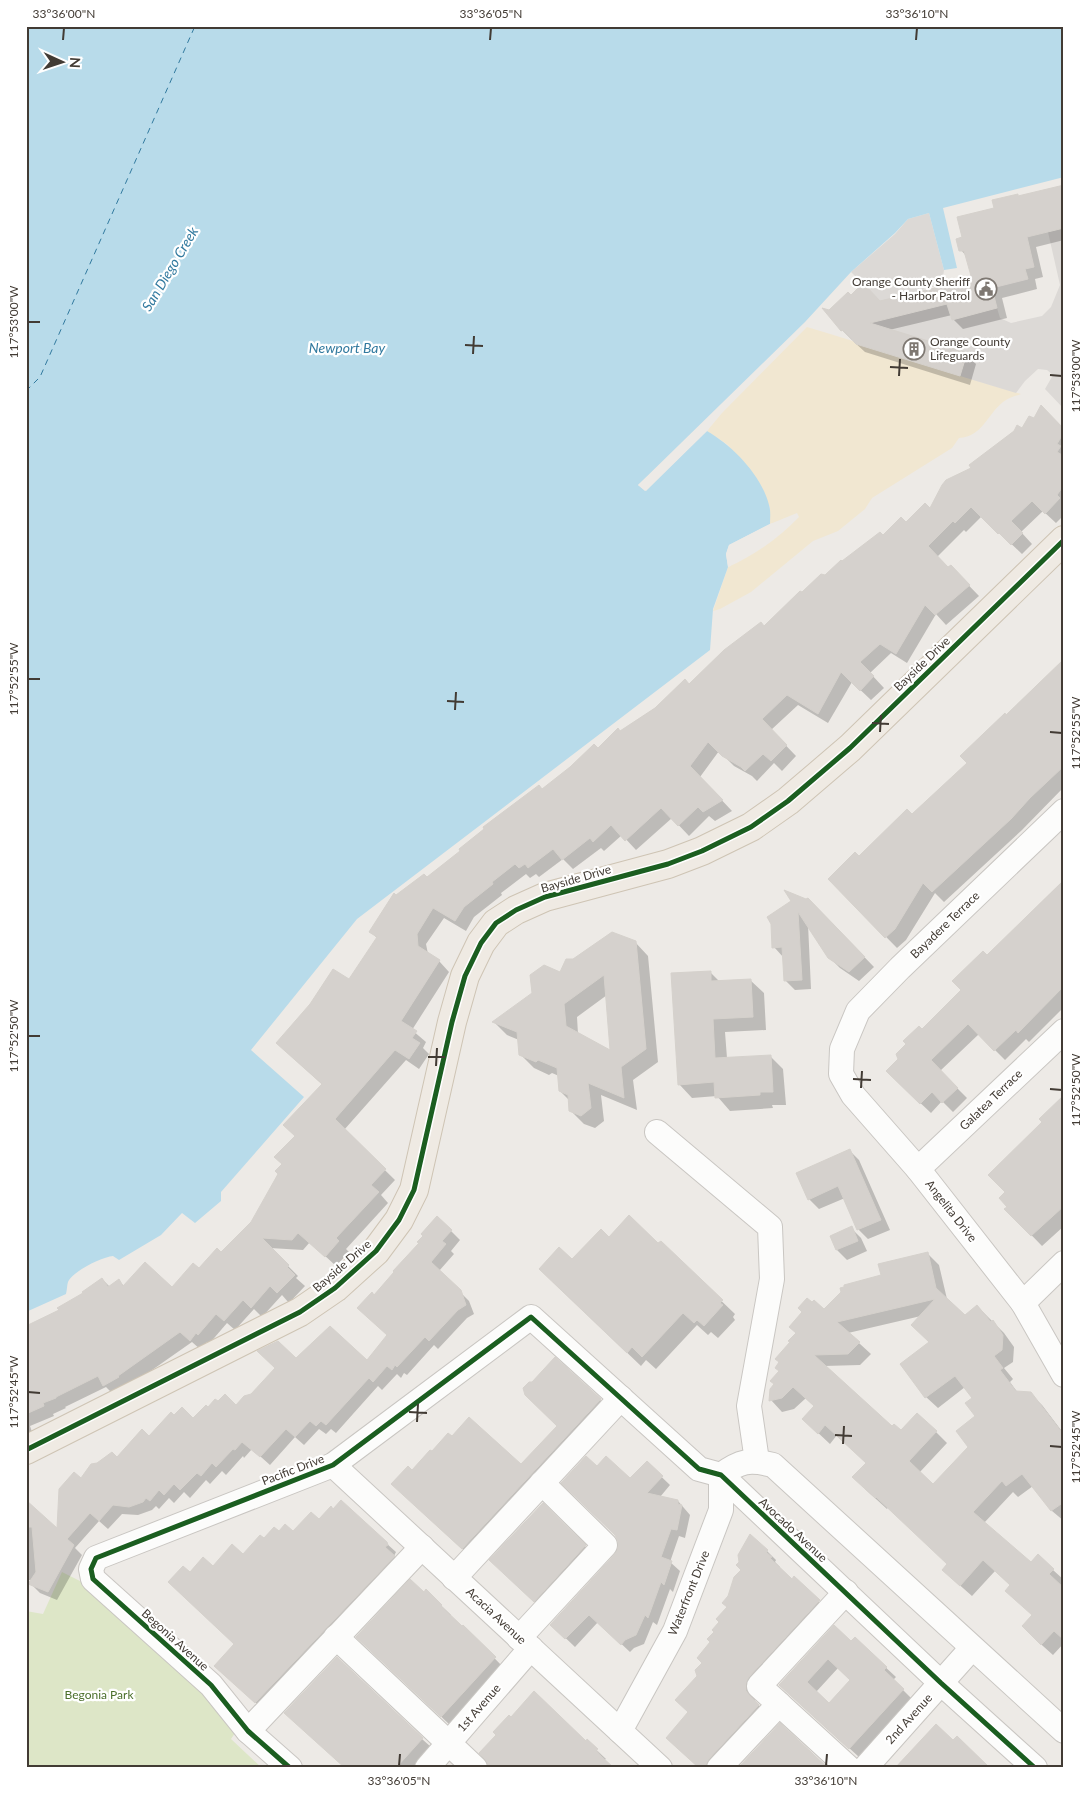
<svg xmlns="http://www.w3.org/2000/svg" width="1090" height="1794" viewBox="0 0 1090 1794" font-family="Lato,sans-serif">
  <rect width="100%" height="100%" fill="#edeae6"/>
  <path fill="#dde6c7" d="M62,1572L86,1584L198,1687L235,1733L231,1739L262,1768H26V1611L43,1614Z"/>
  <path fill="#f1e7d1" d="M807,327C879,348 949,373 1021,394C1016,396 1008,398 1003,402C986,416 983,436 959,438L952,448L872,498L865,509L838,531L813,541L751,592L720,609L713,611L728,567C754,556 780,537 799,517L797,513L770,524V507L728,445L707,431L722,413Z"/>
  <path fill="#dcd9d6" d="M929,213L944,270L942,284L899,297L946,304L952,320L997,308L1000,318L1011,323L1042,316L1051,307L1060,285L1048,232L1064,228V409L1045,389L1053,375L1047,370L1038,369L1025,381L1016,393L960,376L967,354L869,323L881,302L851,272L895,234L908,219Z"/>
  <path fill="#b8dbea" d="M26,26H1064V177L943,208L957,268L944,270L929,213L908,219L895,233L851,272L805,322L638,485L646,491L707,431C733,446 762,476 769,505C771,511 770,518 770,524L729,545L726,554L728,567L713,609L710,650L357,919L251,1050L304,1097L221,1192V1201L195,1223L182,1213L161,1235L119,1260L113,1256C102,1257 73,1271 68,1282C67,1285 67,1290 66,1294L26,1312Z"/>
  <g fill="#edeae6">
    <path d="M723,406L642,485L645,488L706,429H709L645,491L638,485Z"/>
    <path d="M772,523L771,526L731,547L728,554L731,566L728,567L726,554L729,545Z"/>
  </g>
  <g fill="#0003" fill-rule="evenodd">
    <path d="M1064,186V240L1036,247L1043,277L1035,279L1037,289L1002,298L1007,318L963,329L953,319L952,315L889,330L966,354L976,364L970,385L865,352L854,342V338L852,340L842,330L829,312L851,297L880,303L944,286L972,277L967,257L961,250L963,238L995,209L1017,195L1019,197Z"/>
    <path d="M1022,430H1064V515L1056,523L1043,511L1021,532L1032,544L1022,554L982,516L966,532L964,530L937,557L948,569L951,567L979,596L946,625L936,614L907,663L891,653L870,673L884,688L871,700L852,682L828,723L798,705L771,730L796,756L782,771L774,763L757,781L752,776L734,766L719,751L700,777L732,811L715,821L709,816L689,836L672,818L636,850L622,835L604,851L601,848L573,869L563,859L539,877L536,874L530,878L526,874L501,893L502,895L474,917L466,931L444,918L426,944L428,954L439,961L449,972L412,1030L426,1042L423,1048L429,1054L419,1069L406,1060L344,1130L395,1180L381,1195L388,1203L346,1249L349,1252L336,1266L310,1242L303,1250L270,1248L298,1276L296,1278L305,1286L289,1303L282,1295L262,1317L254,1309L235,1330L227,1323L209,1344L207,1342L201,1350L192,1342L115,1396L106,1387L65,1407L66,1408L53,1414L54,1416L30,1426L34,1438L26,1441V1327L60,1310L85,1294L102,1279L110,1287L119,1281L124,1286L172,1289L221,1254L252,1223L283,1165L323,1085L277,1043L350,981L377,938L370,931L397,897L427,878L620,732L689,685L764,628L802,594L842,563L883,537L931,510L973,469Z"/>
    <path d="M1064,660V787L1022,830L944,902L935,893L906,940L897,948L829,879L912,815L969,764L1006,716Z"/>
    <path d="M1064,880V1007L1029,1042L1026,1039L1005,1060L979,1034L940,1071L967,1098L953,1112L942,1101L931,1113L897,1081L900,1059L922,1030L963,990L987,957Z"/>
    <path d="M808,899L874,967L859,981L840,968L829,957L808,924L811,989L795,990L785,980L784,958L774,947L772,923Z"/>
    <path d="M635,942L648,956L658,1062L633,1080L637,1110L601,1095L604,1121L595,1128L584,1124L570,1110L569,1100L560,1091L559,1076L552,1073L549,1075L534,1068L520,1054L519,1040L507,1035L494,1022L560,974L573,960ZM607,995L612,1052L578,1034L577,1017Z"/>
    <path d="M710,972L720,982L750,980L764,993L766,1030L725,1032L727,1058L770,1056L783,1069L786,1105H772L773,1108L730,1111L717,1096L692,1098L679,1084Z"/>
    <path d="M1064,1097V1226L1042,1246L1006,1209L1009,1207L1006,1192L1043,1122Z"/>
    <path d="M849,1150L859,1160L890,1230L868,1239L858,1229L845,1198L819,1209L809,1199Z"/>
    <path d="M438,1218L460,1240L451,1251L454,1254L439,1271L469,1301L474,1314L467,1318L438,1349L434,1345L407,1375L404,1373L401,1378L397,1374L382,1390L378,1386L336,1433L331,1429L326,1434L319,1429L304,1445L295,1437L270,1465L252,1449L244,1458L243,1456L226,1475L222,1471L210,1484L206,1480L190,1498L184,1492L174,1503L169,1498L159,1509L156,1506L152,1510L138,1515L122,1514L108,1529L99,1521L75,1548L82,1555L57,1600L40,1593L31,1584L32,1580H26V1502L58,1531L81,1480L149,1437L174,1417L194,1420L208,1408L236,1407L296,1359L368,1362L388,1336L374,1296L420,1243Z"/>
    <path d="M851,1228L861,1238L867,1251L847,1260L837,1250L831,1237Z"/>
    <path d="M609,1238L658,1245L661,1243L735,1314L733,1317L735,1320L718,1338L711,1332L708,1335L697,1325L656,1369L646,1360L641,1366L553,1282L572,1260Z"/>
    <path d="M928,1254L939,1265L947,1299L965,1316L978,1307L1004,1333L1014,1347L1013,1362L1004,1368L1013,1379L1010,1382L1018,1393L1030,1394L1042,1405L1064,1434V1521L1052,1511L1033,1486L1018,1497L1013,1492L984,1523L1031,1564L1053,1570L1064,1580L1060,1586L1064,1589V1643L1053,1655L1034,1638L1033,1615L1011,1585L995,1571L972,1596L955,1581L949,1564L888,1507L887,1509L865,1489L867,1463L837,1435L830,1444L815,1430V1407L806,1398L794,1409L782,1412L771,1400L775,1384L824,1311L883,1276ZM921,1316L930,1342L901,1365L926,1397L938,1408L965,1387L974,1398L977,1417L969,1447L934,1486L919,1473L947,1443L936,1432H901L892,1428L824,1366L860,1365L871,1354L848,1333Z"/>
    <path d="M555,1359L610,1409L472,1558L402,1493L412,1471L521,1466L558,1426L532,1383Z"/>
    <path d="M647,1463L670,1485L660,1497L678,1501L690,1515L685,1538L679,1536L670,1562L680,1571L673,1592L670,1589L657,1625L653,1622L644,1644L634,1648L630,1652L598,1622L575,1647L552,1625L616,1555L619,1549L620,1541L597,1468L630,1480Z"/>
    <path d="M543,1505L595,1556L544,1611L501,1570Z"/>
    <path d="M319,1521L386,1543L396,1552L394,1556L403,1565L265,1711L224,1674L235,1644L190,1574L213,1568L243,1556L264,1540L279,1533H293Z"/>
    <path d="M767,1551L776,1560L775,1562L780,1567L779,1568L828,1610L754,1693L755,1701L768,1715L718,1768H700L689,1713L698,1676L715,1632L728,1607L724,1603Z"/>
    <path d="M426,1591L451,1615L450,1616L462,1628L463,1626L504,1668L451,1726L367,1646Z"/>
    <path d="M855,1639L896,1677L893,1680L912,1699L859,1757L780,1685L851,1643ZM838,1668L851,1680L830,1704L816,1692Z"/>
    <path d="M422,1739L431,1747L412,1768H346Z"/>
    <path d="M587,1741L606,1759L604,1760L586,1742Z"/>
  </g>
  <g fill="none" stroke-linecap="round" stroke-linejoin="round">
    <path stroke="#327a9f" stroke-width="1" stroke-dasharray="6 5" stroke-linecap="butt" d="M26,391L40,377L195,26"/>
  </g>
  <g fill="#d5d1cd" stroke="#d5d1cc" fill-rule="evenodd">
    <path d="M1064,185V228L1027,237L1034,267L1025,269L1028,279L992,288L997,308L952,320L947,304L870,323L967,353L960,376L856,344L843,330L841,331L822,308L829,310L848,292L851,295L863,283L880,301L943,286L942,284L971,276L964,251H959L956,239L962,237L957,217L994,208L992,200L1018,194V196Z"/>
    <path d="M1041,405L1064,429V432L1057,444L1061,446L1057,452L1064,456V485L1057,495L1060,498L1045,514L1032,501L1011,521L1023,533L1011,545L999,533L998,534L971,507L955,523L953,521L928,546L948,567L951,565L970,585L935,615L925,605L896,654L880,644L860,662L874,676L860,691L841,672L818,714L787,695L762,719L787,745L771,761L763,754L745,771L741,767L722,756L708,742L690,766L723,800L703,812L698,807L678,826L661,808L625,841L611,825L593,842L590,838L562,860L553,849L528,868L525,864L519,868L515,864L492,882L493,884L464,907L455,921L433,908L417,934L418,946L440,960L401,1021L417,1031L412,1038L420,1043L409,1059L395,1050L335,1119L386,1169L371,1185L379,1192L336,1238L339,1241L325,1257L298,1233L292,1240L262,1238L289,1265L287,1267L295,1275L277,1293L270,1286L251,1308L243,1300L224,1321L216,1314L198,1335L196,1333L190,1341L180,1332L118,1376L119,1377L103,1386L98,1376L56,1397V1398L43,1403L44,1406L26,1414V1326L59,1310L57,1308L83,1293L82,1292L102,1278L108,1287L119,1279L123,1286L145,1262L172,1287L193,1263L199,1268L217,1248L221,1252L251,1222L278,1174L275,1171L282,1164L274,1157L295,1136L283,1125L322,1084L276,1043L310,1004L333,969L349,979L377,937L369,932L394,893L396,895L424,874L427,877L460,851L459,849L484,829L483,827L539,785L542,789L570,767L594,744L598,748L618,728L620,731L655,708L685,679L689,684L724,650L761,622L764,626L800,591L802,592L821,574L825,575L841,560L842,561L880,532L883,535L901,517L906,522L925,503L930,508L942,485L946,480L971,468L969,465L1014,431L1017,425L1022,428L1029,416L1034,418Z"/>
    <path d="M1064,659V766L1030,798L1011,819L932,892L923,883L895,929L885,938L828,879L855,852L859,856L907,809L912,814L967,763L960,756L1005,713L1006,715Z"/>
    <path d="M1064,880V986L1018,1033L1016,1030L994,1051L968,1024L931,1060L958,1088L942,1103L932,1092L920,1104L886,1071L898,1059L896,1054L906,1044L903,1041L919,1026L922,1029L961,990L952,981L983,951L987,955Z"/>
    <path d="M784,890L806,899L808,898L865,957L849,972L828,958L798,912L802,980L784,981L782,947L772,948L771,924L767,917L791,901Z"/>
    <path d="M612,932L636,941L646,1049L621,1067L624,1098L588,1083L591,1108L581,1116L569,1111L568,1095L559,1091L557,1068L538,1060L536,1062L519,1055L517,1032L492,1022L532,993L530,975L544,965L560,972L566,959H573ZM604,975L610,1050L566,1026L564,1004Z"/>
    <path d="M711,971V981L751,979L753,1017L713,1019L715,1058L771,1055L773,1092H760V1095L715,1098L714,1082L678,1085L671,973Z"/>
    <path d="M1064,1095V1206L1031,1236L1004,1209L1007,1207L999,1198L1005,1192L988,1175L1042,1122L1039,1119Z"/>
    <path d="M850,1149L881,1220L857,1230L838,1186L808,1200L796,1173Z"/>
    <path d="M629,1215L658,1243L661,1241L723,1300L720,1303L723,1305L704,1326L697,1320L694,1323L683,1313L642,1357L632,1347L627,1353L539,1269L559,1247L572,1259L601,1229L609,1237Z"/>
    <path d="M437,1216L452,1230L442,1241L446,1244L431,1262L461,1290L466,1305L458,1310L429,1341L425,1337L397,1367L395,1365L392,1370L387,1366L373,1382L369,1378L326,1425L321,1421L316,1426L310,1421L295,1437L286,1429L260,1457L242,1442L235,1450L233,1449L216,1467L212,1463L201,1476L197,1473L180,1490L174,1484L164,1495L159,1490L150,1501L146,1498L143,1502L129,1507L113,1505L99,1521L90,1513L67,1539L74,1545L48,1592L28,1584L36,1572L32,1527H26V1500L57,1528L59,1489L74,1472L81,1478L91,1464L97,1463L112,1452L117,1457L142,1429L149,1436L171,1412L174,1415L182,1407L193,1418L206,1405L208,1407L215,1399L218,1401L225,1394L236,1405L244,1396L251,1394L275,1368L257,1351L278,1341L296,1358L330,1326L367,1360L387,1335L357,1308L372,1292L374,1295L394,1272L393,1271L419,1243L417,1242L423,1236L421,1234Z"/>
    <path d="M852,1226L858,1241L836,1250L830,1236Z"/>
    <path d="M928,1252L936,1288L965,1315L977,1305L991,1322L993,1320L1003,1335L1002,1350L994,1356L1003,1368L1000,1370L1016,1391L1031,1392L1064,1435V1502L1051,1511L1022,1474L1006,1486L1002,1481L973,1512L1031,1562L1038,1554L1054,1569L1049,1574L1064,1588V1640L1054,1631L1041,1645L1022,1626L1032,1615L1005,1591L1010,1585L983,1560L960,1586L942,1570L947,1564L876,1497L875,1498L852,1477L866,1463L825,1425L818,1434L802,1419L814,1406L793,1387L782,1398L769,1401L770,1389L774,1384L770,1381L779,1371L775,1368L779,1362L775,1359L790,1342L788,1341L796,1333L789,1327L802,1312L798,1308L807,1298L812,1302L814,1300L824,1309L841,1292L840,1288L844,1287V1285L881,1275L878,1264ZM935,1299L911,1325L929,1342L900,1364L925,1398L955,1376L972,1398L965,1403L975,1416L956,1431L968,1447L933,1484L909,1461L937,1431L917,1413L901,1430L894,1424L892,1426L814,1355L848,1354L860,1342L837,1322Z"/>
    <path d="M555,1357L601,1399L462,1549L391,1484L408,1466L412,1470L430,1450L432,1451L448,1433L452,1436L469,1417L521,1464L557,1426L525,1395L523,1388L529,1382H532Z"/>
    <path d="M586,1456L597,1466L606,1456L630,1478L647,1461L663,1476L647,1493L678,1500V1504L682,1505L677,1530L671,1529L661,1557L672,1561L664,1585L661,1582L648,1618L645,1615L636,1635L625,1640L621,1645L589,1615L565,1639L550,1625L615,1554L618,1548V1541L615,1535L561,1483Z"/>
    <path d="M341,1500L387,1542L388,1545L385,1547L395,1556L255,1703L214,1666L234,1644L168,1582L183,1566L190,1572L203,1557L213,1566L232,1544L243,1554L260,1535L264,1538L274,1527L279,1531L285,1524L293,1531L311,1512L319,1519L331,1506L333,1509Z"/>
    <path d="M543,1503L586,1545L534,1602L489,1560Z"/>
    <path d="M750,1534L768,1550L766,1552L772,1557L770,1558L792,1579L794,1576L820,1600L749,1677L746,1684V1691L759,1705L709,1759L706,1768H699L666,1738L688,1712L675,1700L697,1676L695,1670L702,1663L697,1658L710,1642L707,1639L714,1632L712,1630L719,1622L716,1619L727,1607L722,1603L728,1596L734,1577L741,1570L736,1565L739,1562L738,1555Z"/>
    <path d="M410,1579L424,1592L426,1589L442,1605L441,1606L462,1626L463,1625L496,1657L441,1717L356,1637Z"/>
    <path d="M834,1625L851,1641L855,1637L887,1667L884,1670L904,1689L849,1749L779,1685ZM828,1659L850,1680L829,1703L807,1682Z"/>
    <path d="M337,1657L423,1738L396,1768H345L284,1713Z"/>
    <path d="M534,1691L586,1741L587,1739L598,1749L596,1750L601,1756L614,1768H488V1764L479,1753L496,1735L493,1732L509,1715L511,1717Z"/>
    <path d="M780,1723L827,1767L826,1768H738Z"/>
    <path d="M936,1724L953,1740L957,1736L990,1768H895Z"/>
  </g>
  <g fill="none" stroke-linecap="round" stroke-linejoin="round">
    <g stroke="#c9c6c2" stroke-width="26">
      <g id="minor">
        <path d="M1064,811L900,968L858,1011L842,1049L841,1074L853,1095L918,1169L1023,1303L1064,1375"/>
        <path d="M657,1132L770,1227L772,1279L749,1406L757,1461"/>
        <path d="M918,1169L1064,1031"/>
        <path d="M1023,1303L1064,1263"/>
        <path d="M333,1465L660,1768"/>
        <path d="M721,1475C740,1461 749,1459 773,1465L1064,1731"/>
        <path d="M454,1578L621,1398"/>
        <path d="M336,1637L475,1768"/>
        <path d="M519,1638L605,1545L542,1483"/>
        <path d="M779,1704L849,1768"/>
        <path d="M248,1731L422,1547"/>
        <path d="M620,1731L675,1631L721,1510V1475"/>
        <path d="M290,1768L248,1731L211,1685L93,1579L91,1569L96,1558L333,1465L531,1317L699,1469L721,1475L941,1683L1035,1768"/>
        <path d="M427,1768L531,1648"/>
        <path d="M719,1768L779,1704L759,1686L846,1592"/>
        <path d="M865,1768L972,1648"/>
      </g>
    </g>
    <g stroke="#cec4b4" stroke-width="30">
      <path id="major" d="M26,1450L300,1312L335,1288L376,1251L399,1220L414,1190L452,1022L465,976L481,943L496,923L516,910L545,897L668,864L702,851L751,827L788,801L850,748L1064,540"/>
    </g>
    <use href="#minor" stroke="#fcfcfb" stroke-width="24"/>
    <use href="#major" stroke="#efeae3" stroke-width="28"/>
    <g stroke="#fff" stroke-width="8">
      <g id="cycleway">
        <path d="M26,1450L300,1312L335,1288L376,1251L399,1220L414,1190L452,1022L465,976L481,943L496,923L516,910L545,897L668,864L702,851L751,827L788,801L850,748L1064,540"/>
        <path d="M290,1768L248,1731L211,1685L93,1579L91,1569L96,1558L333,1465L531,1317L699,1469L721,1475L941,1683L1035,1768"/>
      </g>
    </g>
    <use href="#cycleway" stroke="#1b5e20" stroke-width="5"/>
  </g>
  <path fill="none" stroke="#423b34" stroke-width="2" d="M63,40L64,28M490,40L491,28M916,40L917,28M28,322H40M465,345L483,346M473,354L474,336M890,367L908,368M1050,375L1062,376M899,376L900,359M28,679H40M447,701L464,702M455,710L456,692M872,723L889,724M880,732L881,715M1050,732L1062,733M28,1036H40M428,1057H445M436,1066L437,1048M853,1079L871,1080M861,1088L862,1071M1050,1089L1062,1090M28,1392L40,1393M409,1412L427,1413M417,1422L418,1404M835,1435L852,1436M843,1444L844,1426M1050,1446L1062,1447M399,1766L400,1754M826,1766L827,1754"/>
  <defs>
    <g id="civic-ring" transform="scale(1.125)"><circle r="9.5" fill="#fff" stroke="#7e7872" stroke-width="1.5"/><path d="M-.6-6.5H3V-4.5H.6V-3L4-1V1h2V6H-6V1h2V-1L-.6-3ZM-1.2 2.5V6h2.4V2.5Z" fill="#7e7872"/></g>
    <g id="building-ring" transform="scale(1.125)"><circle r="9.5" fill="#fff" stroke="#7e7872" stroke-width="1.5"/><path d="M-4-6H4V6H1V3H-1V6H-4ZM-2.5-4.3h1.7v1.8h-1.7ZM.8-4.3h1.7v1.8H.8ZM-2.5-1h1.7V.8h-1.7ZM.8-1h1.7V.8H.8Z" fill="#7e7872"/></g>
  </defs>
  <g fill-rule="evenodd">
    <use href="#civic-ring" x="986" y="289"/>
    <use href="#building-ring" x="914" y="349"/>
  </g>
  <g text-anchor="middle" stroke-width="4.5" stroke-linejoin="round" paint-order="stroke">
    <g font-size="12" fill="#423b34" stroke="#fff" text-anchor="end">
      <text x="970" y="286">Orange County Sheriff<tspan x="970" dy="14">- Harbor Patrol</tspan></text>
      <text x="930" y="346" text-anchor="start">Orange County<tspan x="930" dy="14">Lifeguards</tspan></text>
    </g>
    <g font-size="12" fill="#423b34" stroke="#fff">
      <text transform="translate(922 664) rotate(-44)" y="4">Bayside Drive</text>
      <text transform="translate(576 879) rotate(-16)" y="4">Bayside Drive</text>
      <text transform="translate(945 925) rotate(-44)" y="4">Bayadere Terrace</text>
      <text transform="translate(991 1100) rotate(-44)" y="4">Galatea Terrace</text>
      <text transform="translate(951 1211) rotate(52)" y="4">Angelita Drive</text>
      <text transform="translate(342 1266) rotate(-41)" y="4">Bayside Drive</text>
      <text transform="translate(293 1470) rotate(-21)" y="4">Pacific Drive</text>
      <text transform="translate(793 1530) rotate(43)" y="4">Avocado Avenue</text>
      <text transform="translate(689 1593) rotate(-68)" y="4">Waterfront Drive</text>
      <text transform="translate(496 1616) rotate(43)" y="4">Acacia Avenue</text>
      <text transform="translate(175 1640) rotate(42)" y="4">Begonia Avenue</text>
      <text transform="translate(479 1708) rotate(-49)" y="4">1st Avenue</text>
      <text transform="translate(909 1719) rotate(-48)" y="4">2nd Avenue</text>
    </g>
    <g font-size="12" fill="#4b6f2b" stroke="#fff">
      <text x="99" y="1699">Begonia Park</text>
    </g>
    <g font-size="14" font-style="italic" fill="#327a9f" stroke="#fff">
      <text transform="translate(170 269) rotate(-59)" y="5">San Diego Creek</text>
      <text x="347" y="353">Newport Bay</text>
    </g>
  </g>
  <rect width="1090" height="1794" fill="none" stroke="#ffffff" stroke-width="55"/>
  <g transform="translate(62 62) rotate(93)" stroke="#ffffff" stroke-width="4" paint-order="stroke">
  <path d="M0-4L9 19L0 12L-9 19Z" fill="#423b34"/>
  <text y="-8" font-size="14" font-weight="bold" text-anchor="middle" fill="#423b34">N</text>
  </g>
  <rect x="28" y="28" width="1034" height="1738" fill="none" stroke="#423b34" stroke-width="2"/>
  <g font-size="12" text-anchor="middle" fill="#423b34">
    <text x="64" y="18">33°36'00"N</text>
    <text x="491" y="18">33°36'05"N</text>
    <text x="917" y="18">33°36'10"N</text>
    <text transform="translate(14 322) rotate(-90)" y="4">117°53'00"W</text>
    <text transform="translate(1076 376) rotate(-90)" y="4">117°53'00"W</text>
    <text transform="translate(14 679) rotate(-90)" y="4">117°52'55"W</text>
    <text transform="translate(1076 733) rotate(-90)" y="4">117°52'55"W</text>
    <text transform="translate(14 1036) rotate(-90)" y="4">117°52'50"W</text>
    <text transform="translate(1076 1090) rotate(-90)" y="4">117°52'50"W</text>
    <text transform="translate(14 1392) rotate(-90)" y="4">117°52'45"W</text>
    <text transform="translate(1076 1447) rotate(-90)" y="4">117°52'45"W</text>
    <text x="399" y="1785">33°36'05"N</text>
    <text x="826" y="1785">33°36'10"N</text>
  </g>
</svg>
